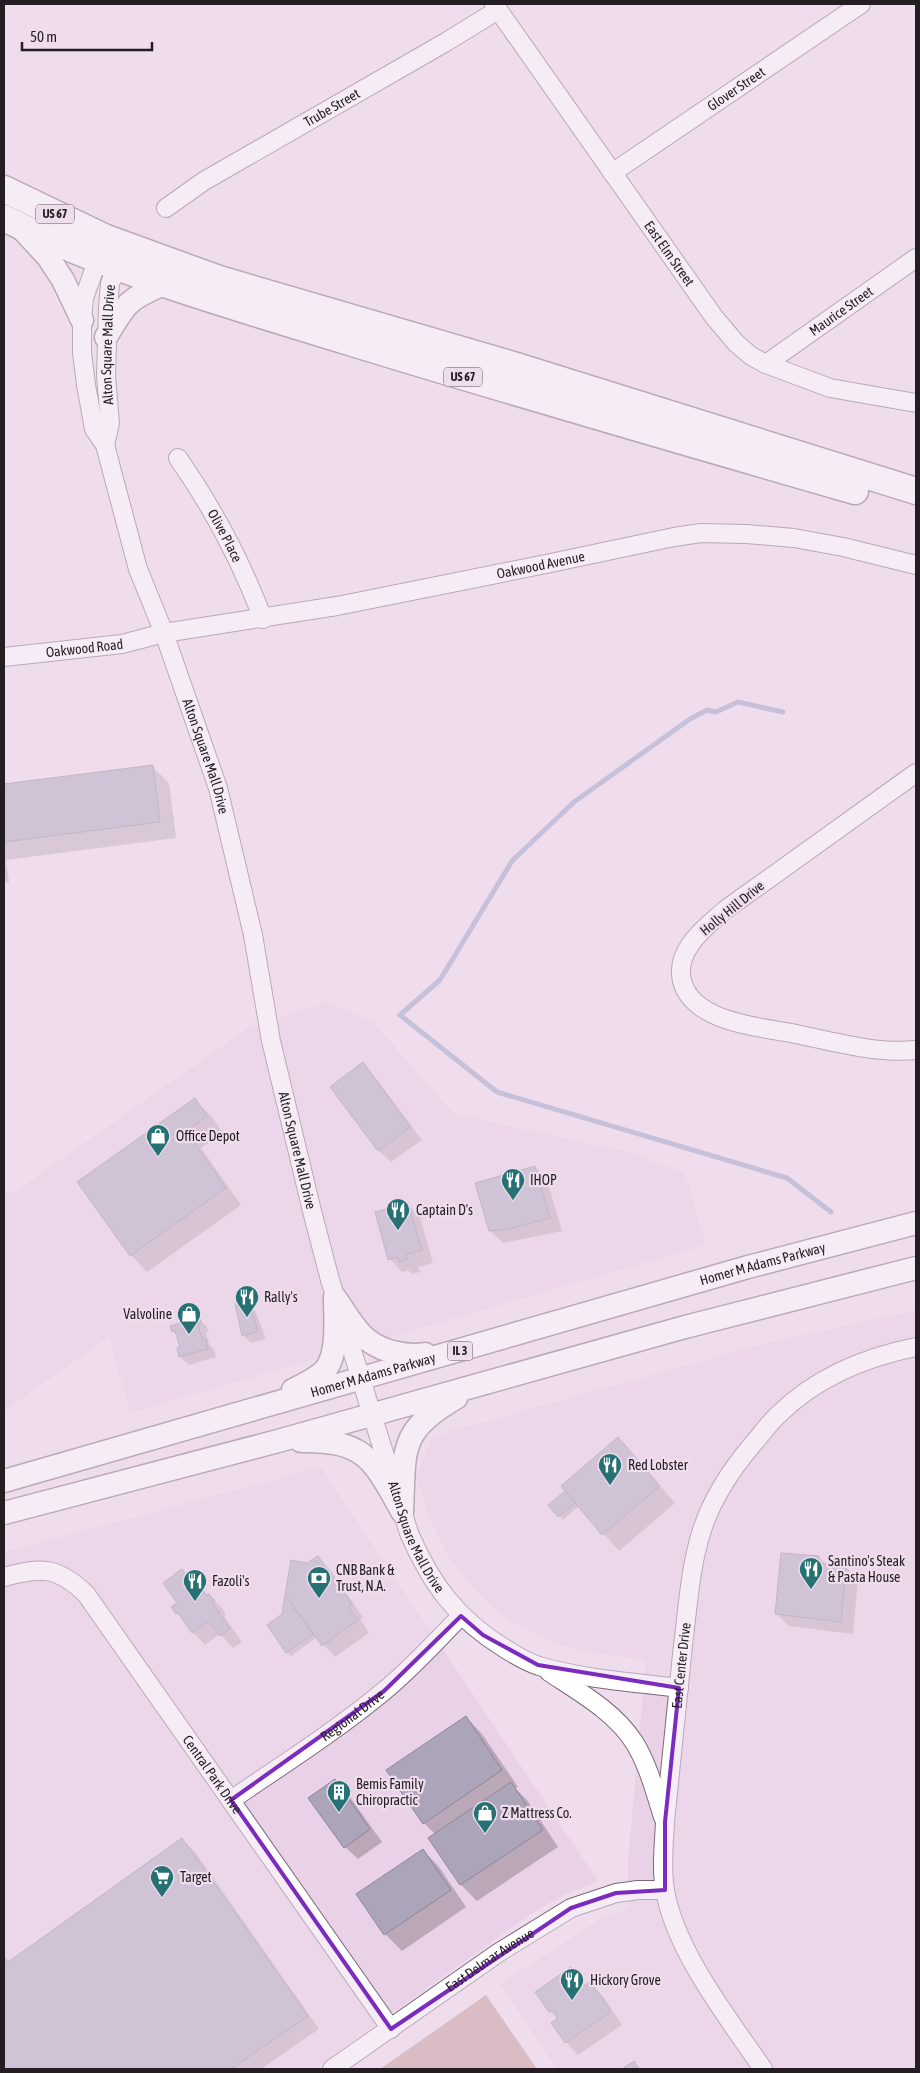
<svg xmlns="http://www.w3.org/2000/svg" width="920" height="2073" viewBox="0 0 920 2073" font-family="'Asap Condensed',sans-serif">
  <rect width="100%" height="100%" fill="#efdded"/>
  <g fill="#e9d1e7">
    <path d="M328,1002L374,1023L454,1114L628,1152L685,1173L706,1245L130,1413L109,1337L4,1411V1191L13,1193L248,1028Z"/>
    <path d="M916,1310V2069H556L500,1984L602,1918L628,1909V1861L646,1660L606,1655L556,1644L511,1622L481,1597L451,1561L431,1522L416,1476L433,1436L763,1344Z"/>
    <path d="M321,1467L598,1881L560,1897L531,1914L314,2069H4V1552Z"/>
  </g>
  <path fill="#bf9593" d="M486,1995L537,2069H380Z"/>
  <g fill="#0003">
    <path d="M152,766L169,783L176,838L6,860L9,882L4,883V786Z"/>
    <path d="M363,1064L375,1077L422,1140L391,1162L378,1150Z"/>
    <path d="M195,1100L211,1116L223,1133L201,1148L241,1205L147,1272L131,1255Z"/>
    <path d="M535,1167L547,1180L562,1231L503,1243L490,1231Z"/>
    <path d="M408,1204L420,1217L433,1263L418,1267L420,1272L412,1274L408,1270L402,1272L390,1259Z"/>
    <path d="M247,1301L255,1310L266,1339L251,1343L243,1335Z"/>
    <path d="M199,1319L207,1327L209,1331L206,1332L209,1344L214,1349L216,1357L189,1365L180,1357L181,1348L178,1336L173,1331Z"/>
    <path d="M618,1439L675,1503L619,1551L579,1506L563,1520L549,1505L566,1491Z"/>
    <path d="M318,1557L330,1570L363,1617L360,1619L369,1633L335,1657L317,1637L291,1656L287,1652L283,1615L292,1562L307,1564Z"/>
    <path d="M819,1557L826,1565L846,1567L858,1579L853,1634L789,1626L777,1614Z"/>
    <path d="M182,1571L200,1591L201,1590L209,1595L222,1608L226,1614L224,1616L242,1642L233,1648L220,1634L205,1645L193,1632L173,1607L178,1603Z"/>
    <path d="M466,1717L482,1734L518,1787L515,1788L527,1800L558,1847L477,1901L461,1885L430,1839L436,1835L424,1823Z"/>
    <path d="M334,1781L347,1793L382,1842L358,1859L345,1847Z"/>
    <path d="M182,1840L195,1852L319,2029L261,2069H4V1958L9,1963Z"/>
    <path d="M423,1850L439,1867L466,1907L402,1951L385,1934L358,1895Z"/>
    <path d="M571,1969L586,1986L590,1983L603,1996L622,2025L578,2055L566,2042L558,2020L550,2011Z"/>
  </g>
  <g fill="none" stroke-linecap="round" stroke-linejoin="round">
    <path stroke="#989ec1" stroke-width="5" d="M783,712L738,702L716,712L707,710L690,719L574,802L512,861L440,980L400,1015L497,1092L787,1178L831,1212"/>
  </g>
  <g fill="#aca5b9" stroke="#8d8699">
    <path d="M153,765L160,822L4,842V784Z"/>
    <path d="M363,1062L410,1127L378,1151L330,1087Z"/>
    <path d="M195,1098L207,1116L186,1131L226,1188L130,1256L77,1182Z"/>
    <path d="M535,1166L550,1218L509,1229L489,1231L475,1183Z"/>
    <path d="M408,1203L422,1250L407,1254L408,1259L399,1262L398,1257L388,1260L375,1212Z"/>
    <path d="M248,1300L258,1331L242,1336L235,1304Z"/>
    <path d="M200,1317L201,1323L198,1324L200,1332L203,1340L206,1339L208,1349L179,1357L177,1348L180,1347L175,1331L172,1332L170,1326Z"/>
    <path d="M618,1437L660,1486L602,1535L561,1486Z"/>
    <path d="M565,1491L575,1503L558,1517L548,1505Z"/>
    <path d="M781,1553L819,1556V1563L846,1566L841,1622L775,1614Z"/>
    <path d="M318,1556L352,1604L348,1606L358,1620L322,1646L285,1595L291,1560L307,1563Z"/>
    <path d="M182,1569L198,1591L201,1588L207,1596L209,1594L215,1601L212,1603L230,1629L220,1636L209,1621L192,1633L178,1613L176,1614L171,1607L177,1603L163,1583Z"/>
    <path d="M285,1595L313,1634L286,1653L267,1625L282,1614Z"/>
    <path d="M466,1716L502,1770L423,1824L386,1770Z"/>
    <path d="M335,1779L370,1829L344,1848L308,1798Z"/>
    <path d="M511,1782L543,1830L460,1885L428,1838Z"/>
    <path d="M182,1838L308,2016L231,2069H4V1957L8,1962Z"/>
    <path d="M423,1849L451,1890L384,1935L356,1894Z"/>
    <path d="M571,1967L584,1986L590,1981L611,2012L565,2043L551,2023L558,2018L553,2010L549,2012L535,1992Z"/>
    <path d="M634,2061L639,2069H622Z"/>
  </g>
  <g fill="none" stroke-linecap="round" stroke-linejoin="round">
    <g stroke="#7a6a79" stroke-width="20">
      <g id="minor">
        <path id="s1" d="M494,4L714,317L736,343L751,356L766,364L830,388L916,403"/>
        <path id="s2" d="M612,173L861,4"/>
        <path id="s3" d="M166,208L204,181L446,42L498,10"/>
        <path id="s4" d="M101,250L84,298L82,320V352L86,385L94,429L105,445L138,569L164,633L218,788L253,935L271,1041L312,1211L330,1280L409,1533C431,1584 457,1619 504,1648C515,1655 527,1662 539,1666C584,1679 632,1682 679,1688"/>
        <path id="s5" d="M766,364L916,258"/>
        <path id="s6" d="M105,445L110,423L106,376L108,308L110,284L120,256"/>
        <path id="s7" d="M178,458C213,508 241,561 263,619"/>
        <path id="s8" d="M4,657L122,644L164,633L337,606L546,564L674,537L701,533L746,534L794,538L843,547L916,565"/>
        <path d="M916,773L725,910C713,921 699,931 690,945C683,955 679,968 682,981C693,1023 761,1027 796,1034C834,1042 877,1054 916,1050"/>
        <path id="s9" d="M4,1577C41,1567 57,1566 86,1594L391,2029"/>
        <path d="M549,1672C579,1692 614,1711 634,1742C648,1764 655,1792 663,1817"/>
        <path id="s10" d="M231,1800C282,1765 336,1731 384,1691C412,1668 436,1641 461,1616"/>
        <path id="s11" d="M332,2069L498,1953L571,1908L616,1893L638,1890H665"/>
        <path id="s12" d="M763,2069C729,2019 675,1951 665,1890C661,1868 664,1844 665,1822C671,1763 677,1704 683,1645C688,1606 690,1567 702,1530C712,1499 731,1470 752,1445C761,1435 769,1423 779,1414C816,1378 866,1357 916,1347"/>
      </g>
    </g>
    <g stroke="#7a6a79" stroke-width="25">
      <g id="major">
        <path d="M22,229L48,257L63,280L82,320"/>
        <path d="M106,337C126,303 128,299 164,284"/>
        <path d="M335,1298C345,1311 355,1332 369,1341C384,1352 407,1357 425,1354"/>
        <path d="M293,1390C303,1385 316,1379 324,1371C339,1356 335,1318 335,1298"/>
        <path d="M301,1441C366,1440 373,1460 402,1511"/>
        <path id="s13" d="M4,1481L748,1267L916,1223"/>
        <path d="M402,1511C405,1450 398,1431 456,1398"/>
        <path d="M4,1513L278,1441L685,1327L916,1268"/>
      </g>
    </g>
    <g stroke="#7a6a79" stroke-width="29">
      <g id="highway">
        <path d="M4,189L106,238L219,279L513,365L916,491"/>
        <path d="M4,218C113,273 230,305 346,341C515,393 685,442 855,491"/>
      </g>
    </g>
    <use href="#minor" stroke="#fff" stroke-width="18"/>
    <use href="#major" stroke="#fff" stroke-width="22"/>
    <use href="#highway" stroke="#fff" stroke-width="26"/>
  </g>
  <path d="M0 0H920V2073H0ZM461,1616L483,1635L538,1665L679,1688L665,1822V1890L616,1893L571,1908L391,2029L231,1800L384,1691Z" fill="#efdded" fill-opacity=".55" fill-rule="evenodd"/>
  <path fill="none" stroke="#7b2cbf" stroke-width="4" stroke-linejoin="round" d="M461,1616L483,1635L538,1665L679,1688L665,1822V1890L616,1893L571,1908L391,2029L231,1800L384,1691Z"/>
  <defs>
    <g id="shop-pin" transform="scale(1.25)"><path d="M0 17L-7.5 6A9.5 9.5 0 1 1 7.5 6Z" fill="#267174" stroke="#efdded"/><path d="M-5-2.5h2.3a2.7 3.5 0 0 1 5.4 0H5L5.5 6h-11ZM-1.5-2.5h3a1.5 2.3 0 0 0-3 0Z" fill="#fff"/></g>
    <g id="restaurant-pin" transform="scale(1.25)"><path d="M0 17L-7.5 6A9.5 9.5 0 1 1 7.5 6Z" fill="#267174" stroke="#efdded"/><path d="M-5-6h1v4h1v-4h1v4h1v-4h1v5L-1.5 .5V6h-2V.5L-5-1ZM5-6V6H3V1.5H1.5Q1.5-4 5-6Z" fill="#fff"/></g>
    <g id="bank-pin" transform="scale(1.25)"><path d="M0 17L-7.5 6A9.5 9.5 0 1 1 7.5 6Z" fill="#267174" stroke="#efdded"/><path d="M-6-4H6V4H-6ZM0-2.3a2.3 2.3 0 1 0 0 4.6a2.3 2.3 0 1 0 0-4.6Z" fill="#fff"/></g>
    <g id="building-pin" transform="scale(1.25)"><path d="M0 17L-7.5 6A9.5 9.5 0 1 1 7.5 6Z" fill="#267174" stroke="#efdded"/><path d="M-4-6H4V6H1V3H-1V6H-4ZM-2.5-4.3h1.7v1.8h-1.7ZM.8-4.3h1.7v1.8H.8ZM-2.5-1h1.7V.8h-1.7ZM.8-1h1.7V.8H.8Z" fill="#fff"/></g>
    <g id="supermarket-pin" transform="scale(1.25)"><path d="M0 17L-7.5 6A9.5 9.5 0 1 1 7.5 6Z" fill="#267174" stroke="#efdded"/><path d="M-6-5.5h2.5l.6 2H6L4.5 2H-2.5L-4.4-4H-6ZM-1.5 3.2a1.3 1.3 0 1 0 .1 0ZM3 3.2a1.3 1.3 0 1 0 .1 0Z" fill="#fff"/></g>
  </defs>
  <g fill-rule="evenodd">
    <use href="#shop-pin" x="158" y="1136"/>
    <use href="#restaurant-pin" x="513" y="1180"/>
    <use href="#restaurant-pin" x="398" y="1210"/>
    <use href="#restaurant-pin" x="247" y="1297"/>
    <use href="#shop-pin" x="189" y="1314"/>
    <use href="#restaurant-pin" x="610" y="1465"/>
    <use href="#restaurant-pin" x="811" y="1569"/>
    <use href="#bank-pin" x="319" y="1578"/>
    <use href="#restaurant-pin" x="195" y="1581"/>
    <use href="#building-pin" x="339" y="1792"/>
    <use href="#shop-pin" x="485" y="1813"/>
    <use href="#supermarket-pin" x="162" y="1877"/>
    <use href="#restaurant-pin" x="572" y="1980"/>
  </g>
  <g text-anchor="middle" stroke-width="4.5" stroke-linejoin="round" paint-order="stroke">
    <g fill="#efdded" stroke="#615760" stroke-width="1">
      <rect x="36" y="204.5" width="38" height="19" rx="4"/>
      <rect x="444" y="367.5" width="38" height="19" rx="4"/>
      <rect x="447.5" y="1341.5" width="25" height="19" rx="4"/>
    </g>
    <g font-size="12" font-weight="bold" fill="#241e23">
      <text x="55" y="218">US 67</text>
      <text x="463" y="381">US 67</text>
      <text x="460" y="1355">IL 3</text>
    </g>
    <g font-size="14" fill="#241e23" stroke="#efdded">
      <text dy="5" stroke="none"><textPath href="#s2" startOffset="150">Glover Street</textPath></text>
      <text dy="5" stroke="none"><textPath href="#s3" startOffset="194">Trube Street</textPath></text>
      <text dy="5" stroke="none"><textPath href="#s1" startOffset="305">East Elm Street</textPath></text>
      <text dy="5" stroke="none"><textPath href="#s5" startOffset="92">Maurice Street</textPath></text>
      <text dy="5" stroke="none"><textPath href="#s6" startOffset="101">Alton Square Mall Drive</textPath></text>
      <text dy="5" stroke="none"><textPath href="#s7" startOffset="91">Olive Place</textPath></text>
      <text dy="5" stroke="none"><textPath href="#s8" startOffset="545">Oakwood Avenue</textPath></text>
      <text dy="5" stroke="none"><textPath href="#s8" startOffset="81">Oakwood Road</textPath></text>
      <text dy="5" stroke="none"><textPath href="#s4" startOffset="530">Alton Square Mall Drive</textPath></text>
      <text transform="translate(732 908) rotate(-39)" y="5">Holly Hill Drive</text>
      <text dy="5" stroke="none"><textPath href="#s4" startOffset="935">Alton Square Mall Drive</textPath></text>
      <text dy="5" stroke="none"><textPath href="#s13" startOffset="789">Homer M Adams Parkway</textPath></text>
      <text dy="5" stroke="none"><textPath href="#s13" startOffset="384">Homer M Adams Parkway</textPath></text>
      <text dy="5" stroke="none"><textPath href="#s4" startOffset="1340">Alton Square Mall Drive</textPath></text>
      <text dy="5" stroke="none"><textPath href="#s12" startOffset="431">East Center Drive</textPath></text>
      <text dy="5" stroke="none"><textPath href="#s10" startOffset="148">Regional Drive</textPath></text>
      <text dy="5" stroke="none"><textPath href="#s9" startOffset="310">Central Park Drive</textPath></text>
      <text dy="5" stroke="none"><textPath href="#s11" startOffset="192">East Delmar Avenue</textPath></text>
    </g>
    <g font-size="14" fill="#241e23" stroke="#efdded" text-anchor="start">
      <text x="176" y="1141">Office Depot</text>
      <text x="530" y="1185">IHOP</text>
      <text x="416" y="1215">Captain D's</text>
      <text x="264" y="1302">Rally's</text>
      <text x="172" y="1319" text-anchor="end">Valvoline</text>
      <text x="628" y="1470">Red Lobster</text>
      <text x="828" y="1566">Santino's Steak<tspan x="828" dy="16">&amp; Pasta House</tspan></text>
      <text x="336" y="1575">CNB Bank &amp;<tspan x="336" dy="16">Trust, N.A.</tspan></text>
      <text x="212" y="1586">Fazoli's</text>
      <text x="356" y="1789">Bemis Family<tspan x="356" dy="16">Chiropractic</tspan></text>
      <text x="502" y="1818">Z Mattress Co.</text>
      <text x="180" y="1882">Target</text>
      <text x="590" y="1985">Hickory Grove</text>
    </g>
  </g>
  <rect width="920" height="2073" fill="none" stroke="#241e23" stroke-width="10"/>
  <path d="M22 42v8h130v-8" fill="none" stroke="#241e23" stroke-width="2.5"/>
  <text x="30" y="42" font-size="15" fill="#241e23" stroke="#efdded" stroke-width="4" paint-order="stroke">50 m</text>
</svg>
